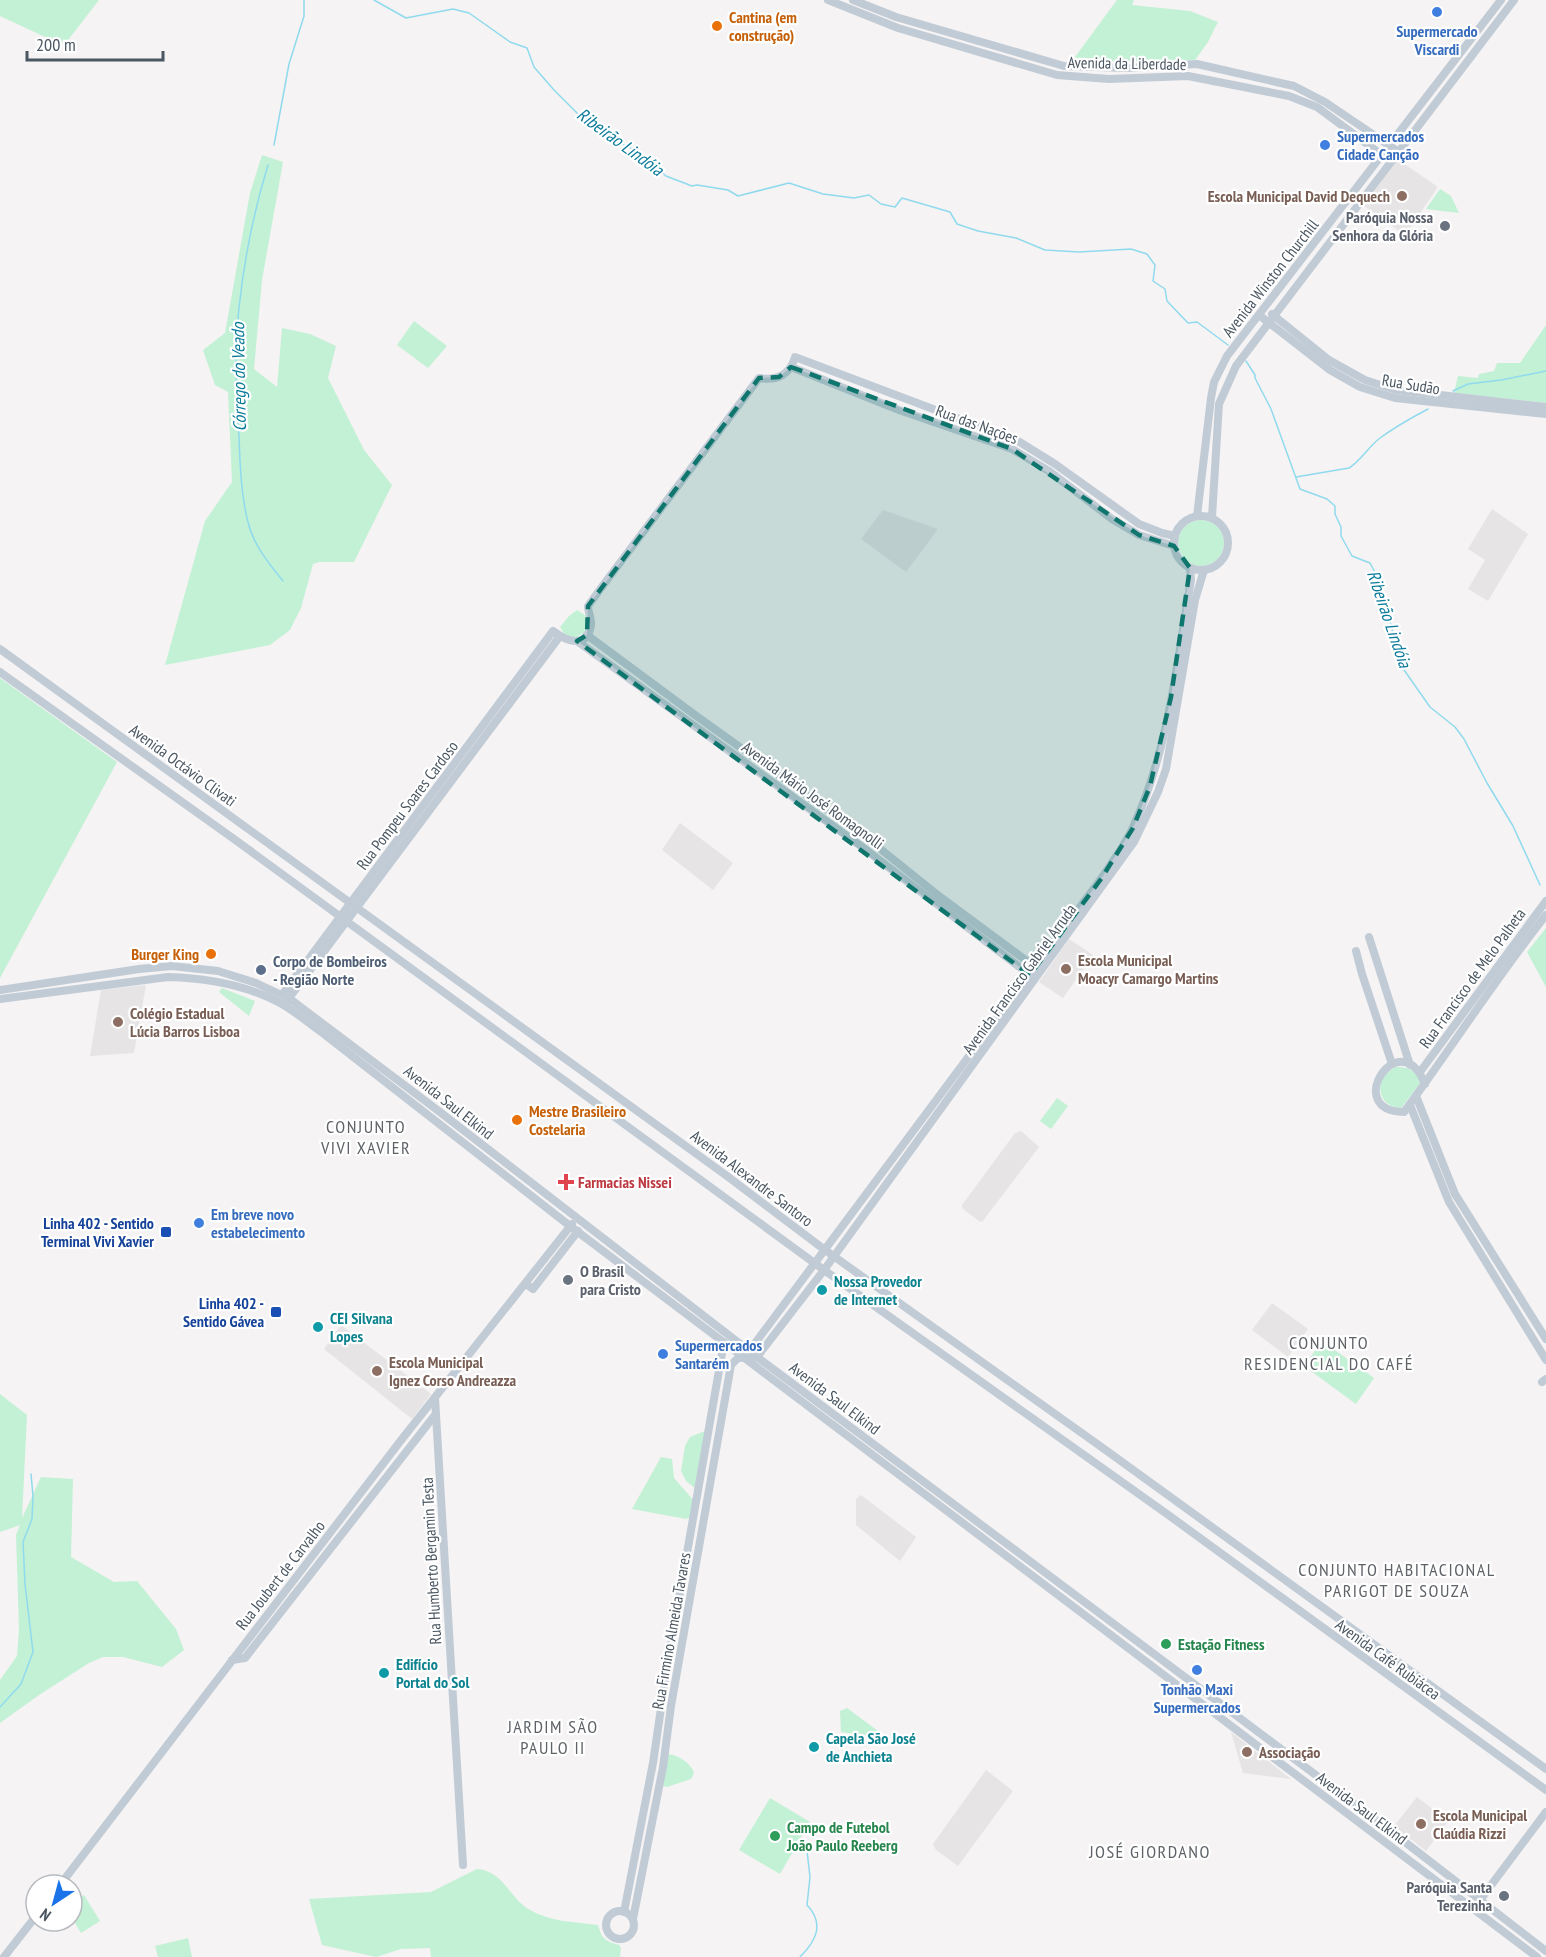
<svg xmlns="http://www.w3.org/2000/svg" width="1546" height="1957" viewBox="0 0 1546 1957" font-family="'PT Sans Narrow',sans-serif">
  <rect width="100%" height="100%" fill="#f5f3f3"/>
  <g fill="#e6e4e5">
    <path d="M1397,159L1438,187L1405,235L1364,206Z"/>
    <path d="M1492,509L1528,534L1488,601L1468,589L1485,560L1468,549Z"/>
    <path d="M883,510L938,529L906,572L861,539Z"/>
    <path d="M680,823L733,863L713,890L662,850Z"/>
    <path d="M1069,939L1093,955L1063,998L1039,982Z"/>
    <path d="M146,985L134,1053L90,1056L101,990Z"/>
    <path d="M1021,1131L1039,1147L982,1222L979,1221L963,1209L962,1205L1015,1133Z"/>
    <path d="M1272,1303L1308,1329L1288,1357L1252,1330Z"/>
    <path d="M341,1325L431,1394L412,1419L324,1349Z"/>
    <path d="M861,1495L916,1537L900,1561L856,1525V1499Z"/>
    <path d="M1231,1732L1291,1779L1243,1773Z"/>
    <path d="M986,1770L1013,1791L958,1866L936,1850L933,1844Z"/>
    <path d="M1417,1797L1448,1821L1426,1851L1394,1826Z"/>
  </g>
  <g fill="#c3f1d5">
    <path d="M0,0H99L65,44L63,42L60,44L0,16Z"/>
    <path d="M1117,0H1134L1132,5L1190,11L1218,22L1208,42L1195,60L1075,62V57Z"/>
    <path d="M262,155L283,162L262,280L254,369L277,387L282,328L310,334L336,346L328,378L364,450L392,485L354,562H319L313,564L301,608L290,630L270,645L165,665L205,521L232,482L228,392L215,385L203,350L225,333L250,193Z"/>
    <path d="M1440,189L1451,196L1459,213L1426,209Z"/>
    <path d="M414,321L447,346L428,368L397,345Z"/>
    <path d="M1546,325V403L1454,393L1458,376L1478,378L1479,374L1494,371L1497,363H1520Z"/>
    <circle cx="1201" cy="543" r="23"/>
    <path d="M577,610L585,615L588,624L585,632L575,638L565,635L560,627L569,616Z"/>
    <path d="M0,678L117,762L0,978Z"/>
    <path d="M1546,928V987L1527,952Z"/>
    <path d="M222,988L255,1001L249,1016L219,992Z"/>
    <path d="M1395,1067C1411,1067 1413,1070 1421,1082L1401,1108C1383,1107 1377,1093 1382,1077Z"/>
    <path d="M1057,1098L1068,1106L1051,1129L1040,1121Z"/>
    <path d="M1322,1341L1374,1378L1356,1404L1304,1366Z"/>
    <path d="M0,1394L27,1415L22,1518L41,1477L73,1479L71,1557L114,1582L137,1581L176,1629L184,1650L162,1667L123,1657H103L89,1663L39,1695L0,1723V1680L17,1656L19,1630L16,1535L20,1525L0,1532Z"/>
    <path d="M705,1431L695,1488L686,1481L681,1471L685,1446L690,1437Z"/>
    <path d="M661,1457L672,1459L674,1478L694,1501L691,1517L686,1519L632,1509Z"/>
    <path d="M847,1708L882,1734V1738L841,1732L840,1711Z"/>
    <path d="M668,1754C678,1755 691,1763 694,1773L691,1779L667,1787L663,1786Z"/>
    <path d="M770,1798L810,1822L780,1874L739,1850Z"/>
    <path d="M477,1869C504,1871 509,1898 530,1910C551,1922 575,1922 598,1925C602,1939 605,1941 619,1945L621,1948L620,1957H431L430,1948L401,1949L376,1957L322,1945L309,1899L431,1892Z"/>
    <path d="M84,1895L100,1921L81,1933L72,1918V1902Z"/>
    <path d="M188,1938L192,1957H158L155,1946Z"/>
  </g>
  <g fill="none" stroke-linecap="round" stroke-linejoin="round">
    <g stroke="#90daee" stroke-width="1.5">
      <path d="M374,0L406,18L453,9L469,13L510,42L527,48L534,67L554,90L577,113L611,138L638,152L666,176L692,186L697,185L728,190L738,196L789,183L823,194L854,198L869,195L881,204L895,207L902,198L950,212L957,224L978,231L1016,238L1045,250L1079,252L1131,249L1147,254L1155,265L1153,281L1165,289L1167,301L1188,323L1197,322L1228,345"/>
      <path d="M274,145L289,64L304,16V0"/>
      <path d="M268,165C254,211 244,260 239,308C234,350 236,394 239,436C240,465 241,495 248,522C253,544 269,564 283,581"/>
      <path d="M1246,361L1255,375V378L1271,409L1300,489L1327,499L1335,506V514L1341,527V536L1352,556L1370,563L1379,580L1402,667L1430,707L1455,727L1464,739L1487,783L1513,826L1540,885"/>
      <path d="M1453,391L1468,384L1501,380L1546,371"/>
      <path d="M1296,477L1349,468C1361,461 1368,447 1380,438C1395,427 1411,418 1428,409"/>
      <path d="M0,1707L21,1684L33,1652L25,1584L23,1542L32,1519L33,1496L31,1474"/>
      <path d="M800,1957C816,1941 825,1924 807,1905L810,1877L807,1851"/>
    </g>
    <g stroke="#c1cbd6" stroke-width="8">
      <path d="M828,0L898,28L1057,75L1109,79L1188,76L1289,96L1317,107L1382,155L1394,159"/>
      <path d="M853,0L896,17L1064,66L1128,68L1197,64L1294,86L1325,102L1399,152"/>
      <path d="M1272,314L1329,360L1365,380L1396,390L1546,407"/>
      <path d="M1259,315L1330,370L1360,387L1395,398L1546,414"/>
      <path d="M791,367L899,410L1012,449L1049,471L1112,519L1139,535L1174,546"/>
      <circle cx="1201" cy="543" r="27"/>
      <path d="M1197,516L1211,398L1214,382L1227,356L1501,0"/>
      <path d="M1212,517L1219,404L1236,366L1514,0"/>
      <path d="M587,635L695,715L868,839L939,896L1035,967L1036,971"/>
      <path d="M577,641L862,847L1030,975"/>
      <path d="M0,649L727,1176L825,1250L1107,1451L1546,1769"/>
      <path d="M0,672L234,839L824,1270L1167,1514L1546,1790"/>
      <path d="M1369,937L1410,1065"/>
      <path d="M1356,951L1362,974L1392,1064"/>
      <path d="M0,990L139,969L172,966L218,971L256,983L290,999L436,1109L757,1357L1388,1829L1546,1951"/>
      <path d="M282,995L553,631C566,641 587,650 591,625C592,619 588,613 588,606L601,588L759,378C777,381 790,375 795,357L1018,441L1055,464L1139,524L1162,533L1175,536"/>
      <path d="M0,999L168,977C207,978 247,985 282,1004C297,1013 310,1024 324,1034L570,1226L1537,1957"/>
      <path d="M286,1002L560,636"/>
      <path d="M1420,1072L1546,901"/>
      <path d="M1425,1084C1400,1021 1341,1111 1404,1112C1452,1047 1496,978 1546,915"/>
      <path d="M1416,1096L1455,1194L1546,1339"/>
      <path d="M1410,1105L1449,1202L1546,1360"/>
      <path d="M526,1284L533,1289L578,1231"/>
      <path d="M747,1354L1101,879C1112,862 1126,844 1134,825C1169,748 1177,662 1191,580L1190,568"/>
      <path d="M1542,1382L1546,1379"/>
      <path d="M435,1398L463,1865"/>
      <path d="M232,1660L245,1658L435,1415"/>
      <path d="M60,1885L402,1439L572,1224"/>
      <path d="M1480,1900L1546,1812"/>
      <circle cx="620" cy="1925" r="14"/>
      <path d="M624,1912L653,1763L667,1667L724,1342"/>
      <path d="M633,1919L663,1767L671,1706L731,1365L738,1358L757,1357L824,1270L1134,842L1158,792L1166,769L1195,600L1204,570"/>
      <path d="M4,1957L36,1916"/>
    </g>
  </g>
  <path fill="#0f766e" fill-opacity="0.2" stroke="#0f766e" stroke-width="4.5" stroke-dasharray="12 8" stroke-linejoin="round" d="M791,367L1012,449L1139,535L1174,546L1190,568L1171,697L1150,786L1133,828L1101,879L1030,975L577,641L587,635L588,606L759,378L779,377Z"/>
  <g fill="#3f7fe0" stroke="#fff" stroke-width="2">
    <circle cx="1437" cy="12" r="6"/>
    <circle cx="1325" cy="145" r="6"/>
    <circle cx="199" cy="1223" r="6"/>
    <circle cx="663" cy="1354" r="6"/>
    <circle cx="1197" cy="1670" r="6"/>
  </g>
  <g fill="#e8710a" stroke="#fff" stroke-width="2">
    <circle cx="717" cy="26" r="6"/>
    <circle cx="211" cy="954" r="6"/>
    <circle cx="517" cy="1120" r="6"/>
  </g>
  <g fill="#8d6e63" stroke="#fff" stroke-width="2">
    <circle cx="1402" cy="196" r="6"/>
    <circle cx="1066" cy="969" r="6"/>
    <circle cx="118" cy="1022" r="6"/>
    <circle cx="377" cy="1371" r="6"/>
    <circle cx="1247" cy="1752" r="6"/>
    <circle cx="1421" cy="1824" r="6"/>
  </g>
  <g fill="#6b7280" stroke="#fff" stroke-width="2">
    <circle cx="1445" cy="226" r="6"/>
    <circle cx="568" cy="1280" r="6"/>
    <circle cx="1504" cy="1896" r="6"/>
  </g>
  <circle fill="#5c6f8a" stroke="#fff" stroke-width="2" cx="261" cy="970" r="6"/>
  <path fill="#e0444e" stroke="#fff" stroke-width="2" d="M563 1173h6v6h6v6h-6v6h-6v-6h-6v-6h6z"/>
  <g fill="#1a4fb4" stroke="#fff" stroke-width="2">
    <rect x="160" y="1226" width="12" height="12" rx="3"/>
    <rect x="270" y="1306" width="12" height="12" rx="3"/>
  </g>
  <g fill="#0f9aa8" stroke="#fff" stroke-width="2">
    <circle cx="822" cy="1290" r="6"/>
    <circle cx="318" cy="1327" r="6"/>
    <circle cx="384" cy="1673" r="6"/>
    <circle cx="814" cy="1747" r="6"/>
  </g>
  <g fill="#2e9e5b" stroke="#fff" stroke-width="2">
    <circle cx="1166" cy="1644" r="6"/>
    <circle cx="775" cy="1836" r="6"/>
  </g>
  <g text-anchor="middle" stroke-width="4.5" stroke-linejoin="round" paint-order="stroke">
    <g font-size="16" font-weight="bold" fill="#c56008" stroke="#fff" text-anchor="start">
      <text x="729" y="23">Cantina (em<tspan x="729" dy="18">construção)</tspan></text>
      <text x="199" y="960" text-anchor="end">Burger King</text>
      <text x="529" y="1117">Mestre Brasileiro<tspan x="529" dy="18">Costelaria</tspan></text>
    </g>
    <g font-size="16" font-weight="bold" fill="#366cbe" stroke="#fff" text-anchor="start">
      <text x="1437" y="37" text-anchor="middle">Supermercado<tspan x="1437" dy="18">Viscardi</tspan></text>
      <text x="1337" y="142">Supermercados<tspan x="1337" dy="18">Cidade Canção</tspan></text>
      <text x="211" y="1220">Em breve novo<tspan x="211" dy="18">estabelecimento</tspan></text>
      <text x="675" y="1351">Supermercados<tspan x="675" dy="18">Santarém</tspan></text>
      <text x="1197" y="1695" text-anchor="middle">Tonhão Maxi<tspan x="1197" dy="18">Supermercados</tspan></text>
    </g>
    <g font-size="16" fill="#4a5661" stroke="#fff">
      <text transform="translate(1127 63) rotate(1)" y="6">Avenida da Liberdade</text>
      <text transform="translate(1270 278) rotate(-52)" y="6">Avenida Winston Churchill</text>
      <text transform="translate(1411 384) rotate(9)" y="6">Rua Sudão</text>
      <text transform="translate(977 424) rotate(20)" y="6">Rua das Nações</text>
      <text transform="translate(183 765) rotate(36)" y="6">Avenida Octávio Clivati</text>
      <text transform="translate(813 795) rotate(36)" y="6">Avenida Mário José Romagnolli</text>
      <text transform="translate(407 805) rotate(-53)" y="6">Rua Pompeu Soares Cardoso</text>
      <text transform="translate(1472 978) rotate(-54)" y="6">Rua Francisco de Melo Palheta</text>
      <text transform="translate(1019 979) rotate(-54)" y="6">Avenida Francisco Gabriel Arruda</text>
      <text transform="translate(449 1102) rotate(38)" y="6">Avenida Saul Elkind</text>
      <text transform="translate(752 1178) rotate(37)" y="6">Avenida Alexandre Santoro</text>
      <text transform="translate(835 1398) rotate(37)" y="6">Avenida Saul Elkind</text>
      <text transform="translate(431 1561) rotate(-93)" y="6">Rua Humberto Bergamin Testa</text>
      <text transform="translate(280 1575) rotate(-52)" y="6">Rua Joubert de Carvalho</text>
      <text transform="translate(671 1631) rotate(-80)" y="6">Rua Firmino Almeida Tavares</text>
      <text transform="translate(1388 1659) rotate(36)" y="6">Avenida Café Rubiácea</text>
      <text transform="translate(1362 1808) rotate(37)" y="6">Avenida Saul Elkind</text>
    </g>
    <g font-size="16" font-weight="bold" fill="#785e54" stroke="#fff" text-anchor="start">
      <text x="1390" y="202" text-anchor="end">Escola Municipal David Dequech</text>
      <text x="1078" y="966">Escola Municipal<tspan x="1078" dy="18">Moacyr Camargo Martins</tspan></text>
      <text x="130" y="1019">Colégio Estadual<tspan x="130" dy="18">Lúcia Barros Lisboa</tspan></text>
      <text x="389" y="1368">Escola Municipal<tspan x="389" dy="18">Ignez Corso Andreazza</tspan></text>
      <text x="1259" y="1758">Associação</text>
      <text x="1433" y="1821">Escola Municipal<tspan x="1433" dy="18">Claúdia Rizzi</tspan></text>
    </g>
    <g font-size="16" font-weight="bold" fill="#5b616d" stroke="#fff" text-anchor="end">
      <text x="1433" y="223">Paróquia Nossa<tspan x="1433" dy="18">Senhora da Glória</tspan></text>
      <text x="580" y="1277" text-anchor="start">O Brasil<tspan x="580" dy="18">para Cristo</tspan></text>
      <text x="1492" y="1893">Paróquia Santa<tspan x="1492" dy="18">Terezinha</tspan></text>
    </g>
    <g font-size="16" font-weight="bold" fill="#4e5e75" stroke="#fff" text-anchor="start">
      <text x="273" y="967">Corpo de Bombeiros<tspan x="273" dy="18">- Região Norte</tspan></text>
    </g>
    <g font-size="16" font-weight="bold" fill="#be3a42" stroke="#fff" text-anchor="start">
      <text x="578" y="1188">Farmacias Nissei</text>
    </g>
    <g font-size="16" font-weight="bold" fill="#164399" stroke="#fff" text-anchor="end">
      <text x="154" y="1229">Linha 402 - Sentido<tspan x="154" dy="18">Terminal Vivi Xavier</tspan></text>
      <text x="264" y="1309">Linha 402 -<tspan x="264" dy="18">Sentido Gávea</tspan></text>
    </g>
    <g font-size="16" font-weight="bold" fill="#0d838f" stroke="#fff" text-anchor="start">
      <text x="834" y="1287">Nossa Provedor<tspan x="834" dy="18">de Internet</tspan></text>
      <text x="330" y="1324">CEI Silvana<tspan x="330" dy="18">Lopes</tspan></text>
      <text x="396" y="1670">Edifício<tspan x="396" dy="18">Portal do Sol</tspan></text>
      <text x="826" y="1744">Capela São José<tspan x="826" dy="18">de Anchieta</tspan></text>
    </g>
    <g font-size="16" font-weight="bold" fill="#27864d" stroke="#fff" text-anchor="start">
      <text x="1178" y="1650">Estação Fitness</text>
      <text x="787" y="1833">Campo de Futebol<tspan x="787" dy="18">João Paulo Reeberg</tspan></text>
    </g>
    <g font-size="18" font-style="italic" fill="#0c7c9b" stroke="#fff">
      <text transform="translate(620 142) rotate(36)" y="6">Ribeirão Lindóia</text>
      <text transform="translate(239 377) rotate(-91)" y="6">Córrego do Veado</text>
      <text transform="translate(1389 619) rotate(71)" y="6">Ribeirão Lindóia</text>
    </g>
    <g font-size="18" letter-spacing="1.5" fill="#5f6368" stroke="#fff">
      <text x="366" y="1133">CONJUNTO<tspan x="366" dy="21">VIVI XAVIER</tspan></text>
      <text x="1329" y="1349">CONJUNTO<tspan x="1329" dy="21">RESIDENCIAL DO CAFÉ</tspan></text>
      <text x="1397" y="1576">CONJUNTO HABITACIONAL<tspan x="1397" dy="21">PARIGOT DE SOUZA</tspan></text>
      <text x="553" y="1733">JARDIM SÃO<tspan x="553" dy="21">PAULO II</tspan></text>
      <text x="1150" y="1858">JOSÉ GIORDANO</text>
    </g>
  </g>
  <g transform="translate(54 1903) rotate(216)"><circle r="28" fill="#ffffff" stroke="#b7bbc0" stroke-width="1.5"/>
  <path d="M0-4.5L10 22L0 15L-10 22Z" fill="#1a73e8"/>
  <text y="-9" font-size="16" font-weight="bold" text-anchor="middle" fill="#4a5661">N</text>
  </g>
  <path d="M27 51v9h136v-9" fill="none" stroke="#4a5661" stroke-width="3"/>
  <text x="36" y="51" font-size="18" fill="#4a5661" stroke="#ffffff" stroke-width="4.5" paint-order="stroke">200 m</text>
</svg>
